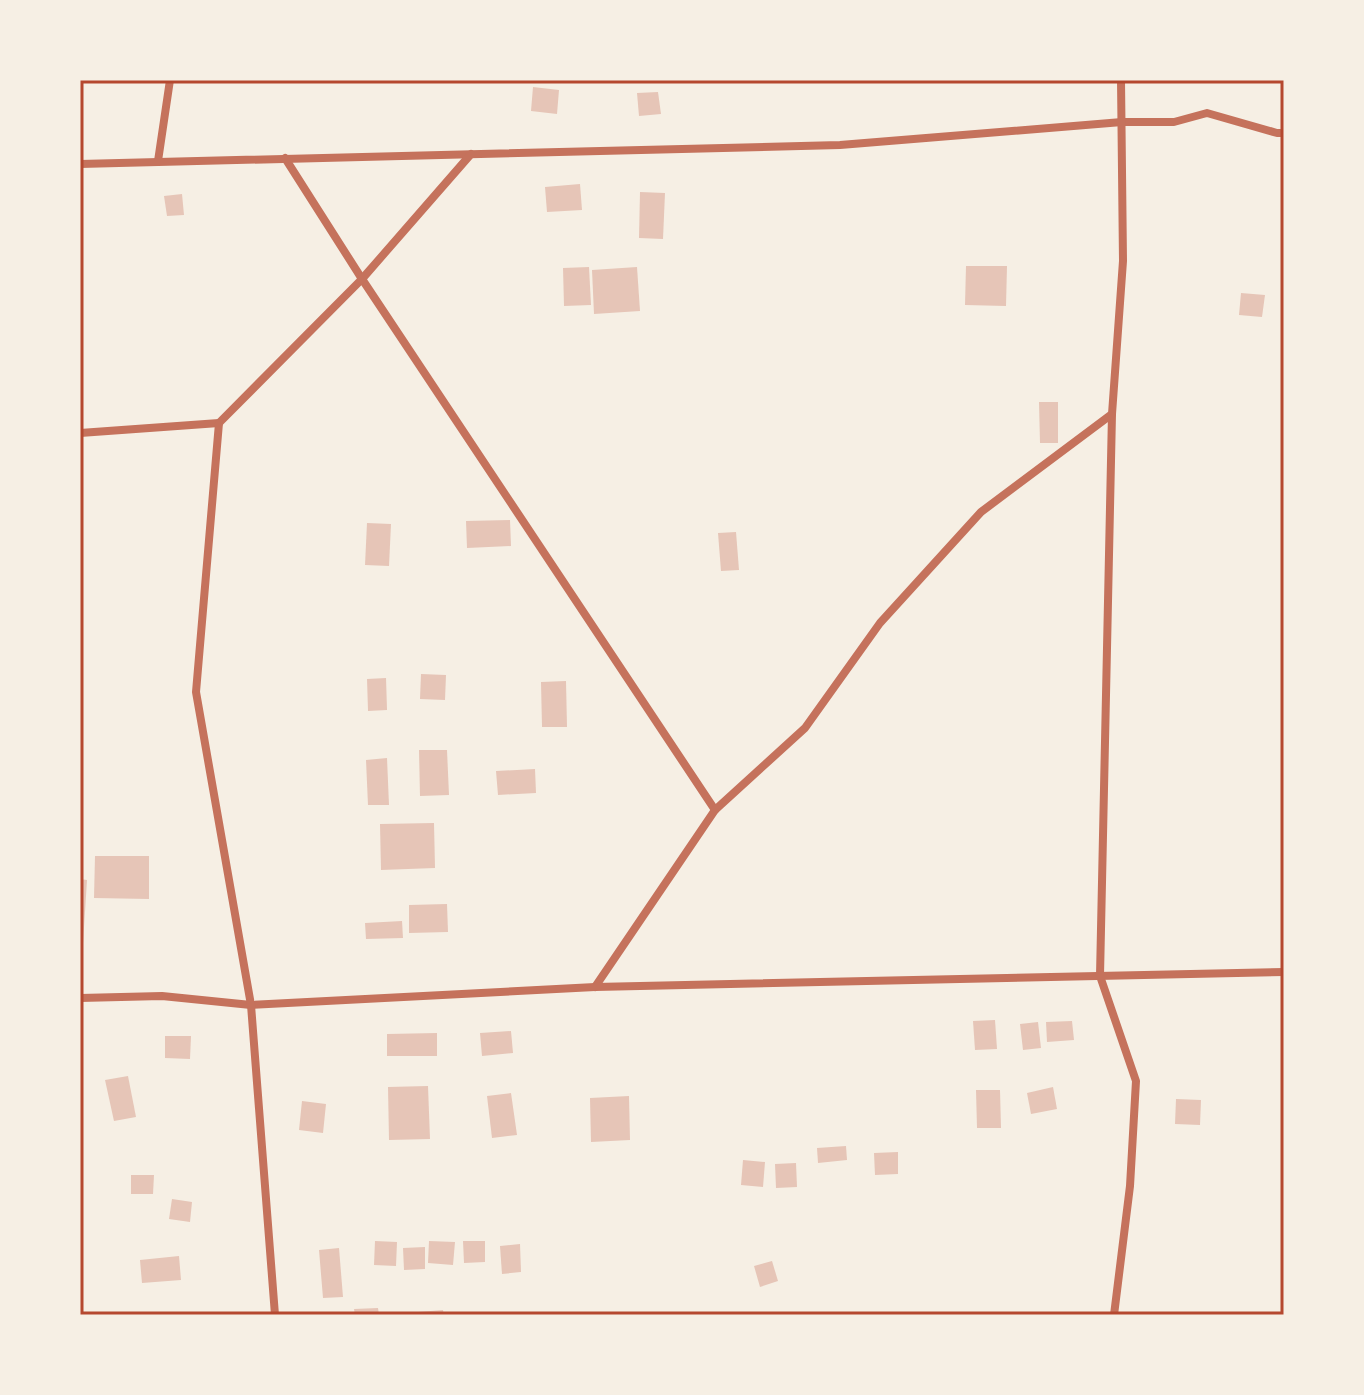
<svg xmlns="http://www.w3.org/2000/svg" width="1364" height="1395" viewBox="0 0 1364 1395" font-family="'IBM Plex Sans',sans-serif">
  <rect width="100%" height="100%" fill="#f6efe4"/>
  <g fill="#e6c5b7">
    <path d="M533,87L559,90L557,114L531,111Z"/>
    <path d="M658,92L661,114L639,116L637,93Z"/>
    <path d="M580,184L582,210L547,212L545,187Z"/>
    <path d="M640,192L665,193L663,239L639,238Z"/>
    <path d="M182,194L184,215L167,216L164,196Z"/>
    <path d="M966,266H1007L1006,306L965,305Z"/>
    <path d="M589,267L591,305L564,306L563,268Z"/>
    <path d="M637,267L640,311L594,314L592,270Z"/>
    <path d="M1241,293L1265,295L1262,317L1239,315Z"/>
    <path d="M1039,402H1058V443H1040Z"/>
    <path d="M510,520L511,546L467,548L466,521Z"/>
    <path d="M367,523L391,524L389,566L365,565Z"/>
    <path d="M736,532L739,570L721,571L718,533Z"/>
    <path d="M421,674L446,675L445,700L420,699Z"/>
    <path d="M386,678L387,710L368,711L367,679Z"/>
    <path d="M566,681L567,727H542L541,682Z"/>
    <path d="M419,750H447L449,795L420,796Z"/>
    <path d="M387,758L389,805H368L366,760Z"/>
    <path d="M535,769L536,793L498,795L496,771Z"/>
    <path d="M434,823L435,868L381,870L380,824Z"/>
    <path d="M95,856H149V899L94,898Z"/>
    <path d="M80,879L87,880L83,943H80Z"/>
    <path d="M447,904L448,932L409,933V905Z"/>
    <path d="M402,921L403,938L366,939L365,923Z"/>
    <path d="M995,1020L997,1049L975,1050L973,1021Z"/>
    <path d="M1072,1021L1074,1040L1047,1042L1046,1022Z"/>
    <path d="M1038,1022L1041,1048L1023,1050L1020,1024Z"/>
    <path d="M511,1031L513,1053L482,1056L480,1033Z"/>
    <path d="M437,1033V1056H387V1034Z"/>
    <path d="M165,1036H191L190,1059L165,1058Z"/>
    <path d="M128,1076L136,1117L114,1121L105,1080Z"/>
    <path d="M428,1086L430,1139L389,1140L388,1087Z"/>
    <path d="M1053,1087L1057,1109L1031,1114L1027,1093Z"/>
    <path d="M976,1090H1000L1001,1128H977Z"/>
    <path d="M511,1093L517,1135L492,1138L487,1096Z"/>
    <path d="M629,1096L630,1140L591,1142L590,1098Z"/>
    <path d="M1176,1099L1201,1100L1200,1125L1175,1124Z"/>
    <path d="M302,1101L326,1104L323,1133L299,1130Z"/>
    <path d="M846,1146L847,1160L818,1163L817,1148Z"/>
    <path d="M898,1152V1174L875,1175L874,1153Z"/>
    <path d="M743,1160L765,1162L763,1187L741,1185Z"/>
    <path d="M796,1163L797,1187L776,1188L775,1164Z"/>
    <path d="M131,1175H154L153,1194H131Z"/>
    <path d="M172,1199L192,1202L190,1222L169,1219Z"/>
    <path d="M375,1241L397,1242L396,1266L374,1265Z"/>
    <path d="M429,1241L455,1242L453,1265L428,1263Z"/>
    <path d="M463,1241H485V1262L464,1263Z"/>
    <path d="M520,1244L521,1272L502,1274L500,1246Z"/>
    <path d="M425,1247V1269L404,1270L403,1248Z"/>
    <path d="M339,1248L343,1297L323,1298L319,1250Z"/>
    <path d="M179,1256L181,1280L142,1283L140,1260Z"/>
    <path d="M772,1261L778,1281L760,1287L754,1266Z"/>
    <path d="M378,1308L379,1315H355L354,1309Z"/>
    <path d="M443,1310L444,1315H406V1313Z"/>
  </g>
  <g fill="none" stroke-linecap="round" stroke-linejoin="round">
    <g stroke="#c5725c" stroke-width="8">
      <path d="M285,158L362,279L715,810"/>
      <path d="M158,161L170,80"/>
      <path d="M80,164L840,145L1122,122H1174L1207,113L1277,133H1284"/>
      <path d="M1112,414L1100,976L1136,1081L1130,1186L1114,1315"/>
      <path d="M80,433L219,423"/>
      <path d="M595,987L715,810L805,728L880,623L981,512L1112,414L1123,261L1121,80"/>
      <path d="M80,998L162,996L251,1005L595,987L1284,972"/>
      <path d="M275,1315L251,1005L196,692L219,423L362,279L471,154"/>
    </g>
  </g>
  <rect width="1364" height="1395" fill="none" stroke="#f6efe4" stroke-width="164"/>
  <rect x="82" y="82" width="1200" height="1231" fill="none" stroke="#b5482f" stroke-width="3"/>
</svg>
